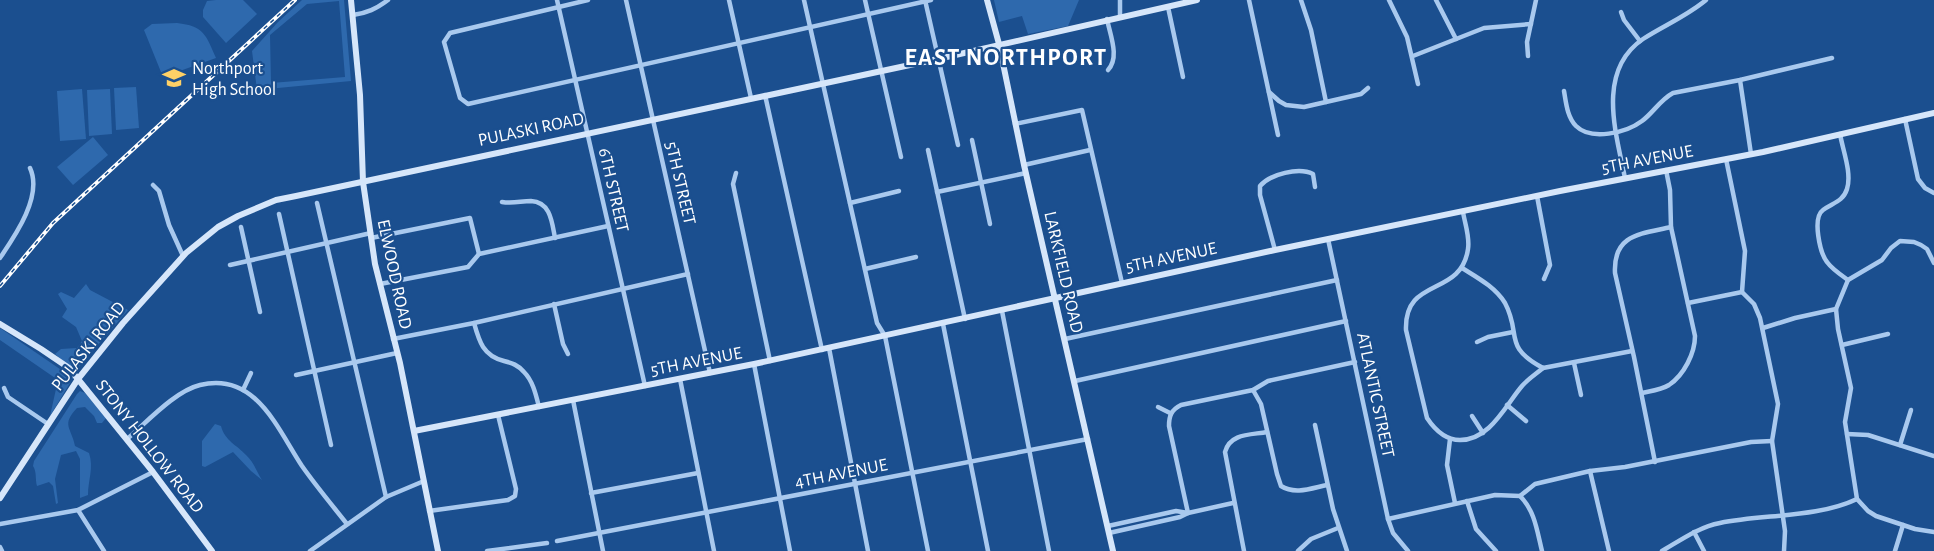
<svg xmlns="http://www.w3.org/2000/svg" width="1934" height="551" viewBox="0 0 1934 551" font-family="'Alegreya Sans',sans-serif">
  <rect width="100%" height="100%" fill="#1b4f8f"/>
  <g fill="#2e69ad" fill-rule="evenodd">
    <path d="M216,0H243L257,14L226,43L203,17V10L207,1Z"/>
    <path d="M302,0H344L351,81L257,90L252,51L278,22ZM339,1L345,77L271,83L270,35L307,4Z"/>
    <path d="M994,0H1079L1068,26L1028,34L1022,16L999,22Z"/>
    <path d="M177,23C204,26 206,35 216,58L163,77L144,30L152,24Z"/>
    <path d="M136,87L139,128L116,130L114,88Z"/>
    <path d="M82,89L86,139L60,141L57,91Z"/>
    <path d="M110,89L112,134L89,136L87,90Z"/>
    <path d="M93,137L108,155L73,185L57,167Z"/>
    <path d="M86,284L90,290L128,310L78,368L65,363L55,354L61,349L77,348L82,341L76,327L62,317L67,309L58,294L61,292L74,298Z"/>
    <path d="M0,328L73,378L50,416L58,380L0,340Z"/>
    <path d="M80,391L85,393L106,418L102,423H97L94,416L85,407L77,408C61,425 71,427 75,446L89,453C94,468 88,480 88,495L80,498V459L76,451L61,455L55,479L58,503L56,504L53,486L49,482L37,486C35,479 37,472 33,466L34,461L77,394Z"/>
    <path d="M215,424L221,426C225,441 237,445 246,455C253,461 257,472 262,480L251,471L233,452L205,467L202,466V441Z"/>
  </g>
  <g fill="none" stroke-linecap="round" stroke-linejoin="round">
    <g stroke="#a9c9ee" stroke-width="4.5">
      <path d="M557,0L645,386"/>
      <path d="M588,0L450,33L444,42L460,98L468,104L931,0"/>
      <path d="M626,0L710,373"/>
      <path d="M729,0L751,98"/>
      <path d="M804,0L877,323L885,336L928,551"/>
      <path d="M865,0L901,157"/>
      <path d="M925,0L958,145"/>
      <path d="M1249,0L1278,135"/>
      <path d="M1301,0L1311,30L1326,102"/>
      <path d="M1389,0L1407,37L1418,84"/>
      <path d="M1436,0L1456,39"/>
      <path d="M1168,7L1183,77"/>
      <path d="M1621,12L1624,20L1640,41"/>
      <path d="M353,15C367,13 376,9 388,0"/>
      <path d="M1120,16V0"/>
      <path d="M1107,19C1110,35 1120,57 1108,70"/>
      <path d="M1413,56L1484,28L1531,24"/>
      <path d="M1528,56L1527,42L1536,0"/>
      <path d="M1740,80L1751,154"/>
      <path d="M1564,91C1566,102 1567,117 1576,126C1591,141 1626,133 1642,121C1653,113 1660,100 1673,93L1740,80L1832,58"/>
      <path d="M1269,92L1279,101L1286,105L1304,107L1361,94L1368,88"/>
      <path d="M765,95L822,350"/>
      <path d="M1905,119L1918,179L1925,188L1934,193"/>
      <path d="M1015,124L1082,110L1122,283"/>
      <path d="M1840,134C1843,151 1852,173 1847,189C1843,202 1832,203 1823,210C1812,218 1820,253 1827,262C1832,269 1841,275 1848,280"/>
      <path d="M972,140L990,224"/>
      <path d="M928,150L965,319"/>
      <path d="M1726,159L1745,251L1742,292L1754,304L1760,318L1778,404L1772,441L1785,531L1784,551"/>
      <path d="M1024,165L1090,150"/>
      <path d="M736,173L733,184L770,361"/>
      <path d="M1625,178C1616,133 1596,71 1643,39C1663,26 1687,16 1706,0"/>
      <path d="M153,185L159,191L169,225L183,256"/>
      <path d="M937,192L1026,173"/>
      <path d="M1537,196L1550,265L1544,279"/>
      <path d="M502,202C513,204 521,201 531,201C551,202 552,223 555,238"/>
      <path d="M317,203L386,497"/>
      <path d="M850,203L899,191"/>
      <path d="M1463,212C1465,224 1470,237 1468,249C1461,298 1404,276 1406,330L1427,418C1435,430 1445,440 1460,440C1490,440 1505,406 1522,386C1528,379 1536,374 1543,368"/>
      <path d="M279,214L331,445"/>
      <path d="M241,227L260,312"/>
      <path d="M371,238L470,218L479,254"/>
      <path d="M1328,239L1388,519L1393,533L1408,551"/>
      <path d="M1275,250L1260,195V186C1270,174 1299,167 1313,174L1315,187"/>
      <path d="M0,258C15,236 43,196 30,168"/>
      <path d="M1934,263L1927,249L1921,245L1914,242L1900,241L1891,248L1882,260L1848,280L1836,309L1838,329L1851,388L1845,422L1857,499L1868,511L1876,516L1915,529L1934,532"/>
      <path d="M230,265L371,233"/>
      <path d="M1462,268C1478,278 1495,287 1505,303C1522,335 1502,346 1543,368L1632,351"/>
      <path d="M865,269L916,257"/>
      <path d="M380,284L468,267L479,254L608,226"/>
      <path d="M1688,303L1742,292"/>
      <path d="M554,304L563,344L568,354"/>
      <path d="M1002,311L1049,551"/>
      <path d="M474,323C479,341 483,356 504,361C512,363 518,365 524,372C533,381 536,395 539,407"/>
      <path d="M943,324L988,551"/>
      <path d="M1763,328L1795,318L1836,309"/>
      <path d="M393,339L474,323L688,274"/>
      <path d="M1065,339L1337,280"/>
      <path d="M1477,342L1488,337L1513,332"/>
      <path d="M1842,345L1888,334"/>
      <path d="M829,348L868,551"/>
      <path d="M1574,363L1581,395"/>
      <path d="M754,364L790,551"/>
      <path d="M296,375L397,353"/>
      <path d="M680,379L714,551"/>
      <path d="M1075,381L1346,321"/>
      <path d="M4,388L8,397L48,424"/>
      <path d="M243,390L251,373"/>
      <path d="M1253,390L1261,404L1277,474L1281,486C1295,495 1312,488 1327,485"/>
      <path d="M1642,393C1651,391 1661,390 1669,385C1684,375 1695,353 1695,336L1671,227L1670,190L1666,170"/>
      <path d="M573,400L603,551"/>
      <path d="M1507,405L1526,421"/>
      <path d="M1158,407L1170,413"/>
      <path d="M1472,416L1483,433"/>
      <path d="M1315,425L1333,509L1347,551"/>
      <path d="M1847,434L1868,435L1934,456"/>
      <path d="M127,439C147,422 175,391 200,385C256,371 278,430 302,466C316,486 332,505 347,524"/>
      <path d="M1450,439L1447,465L1455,503"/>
      <path d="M1900,445L1911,410"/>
      <path d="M1655,462L1634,357L1615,273C1613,234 1641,234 1671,227"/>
      <path d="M1590,471L1609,551"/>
      <path d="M591,493L698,473"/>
      <path d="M1520,496L1535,484L1590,471L1625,467L1751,442L1772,441"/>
      <path d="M1467,501L1476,529L1496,551"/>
      <path d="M78,510L104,551"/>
      <path d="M429,511L508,500L515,496L516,489L498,415"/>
      <path d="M1188,513L1169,426C1169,416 1171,410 1181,405L1253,390L1268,381L1355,362"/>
      <path d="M1388,519L1495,495L1520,496C1535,511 1537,531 1542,551"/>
      <path d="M0,524L78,510L153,472"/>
      <path d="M1108,526L1176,511L1188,513"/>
      <path d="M1694,532L1704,551"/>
      <path d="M1109,533L1180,517L1188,513L1233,503"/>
      <path d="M557,541L1088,439"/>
      <path d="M0,547L2,551"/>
      <path d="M310,551L386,497L424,481"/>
      <path d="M487,551L547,543"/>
      <path d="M1244,551L1225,452C1230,433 1251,435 1267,432"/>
      <path d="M1298,551L1311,539L1338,528"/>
      <path d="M1662,551C1681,540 1699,527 1720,523C1764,514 1817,518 1857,499"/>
      <path d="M1895,551L1903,525"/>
    </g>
    <g stroke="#d6e6fa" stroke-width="6">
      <path d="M351,0L360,95L363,182L375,264L400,363L438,551"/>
      <path d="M987,0L999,44L1024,165L1113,551"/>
      <path d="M0,324L41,349L69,368L153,472L212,551"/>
      <path d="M414,431L754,364L1275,250L1560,191L1763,152L1934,113"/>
      <path d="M0,498L78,379L123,323L186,253L218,227L238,216L276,200L296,196L938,59L1197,0"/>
    </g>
    <g stroke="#fff" stroke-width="4">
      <path id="rail" d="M0,286L53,223L295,0"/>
    </g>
    <use href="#rail" stroke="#1b4f8f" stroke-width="1.5" stroke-dasharray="4.5" stroke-linecap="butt"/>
  </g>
  <defs>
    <g id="school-bare" transform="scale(1.8)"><path d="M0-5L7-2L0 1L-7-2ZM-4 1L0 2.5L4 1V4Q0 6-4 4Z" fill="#ffd166" stroke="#1b4f8f" stroke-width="2.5" paint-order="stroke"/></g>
  </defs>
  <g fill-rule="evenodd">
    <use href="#school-bare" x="174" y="78"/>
  </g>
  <g text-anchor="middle" stroke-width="4.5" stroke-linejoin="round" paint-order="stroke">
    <g font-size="18" fill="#fff" stroke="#1b4f8f" text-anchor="start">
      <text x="192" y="74">Northport<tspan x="192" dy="21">High School</tspan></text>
    </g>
    <g font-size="18" fill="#fff" stroke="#1b4f8f">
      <text transform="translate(531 129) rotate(-12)" y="6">PULASKI ROAD</text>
      <text transform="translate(1647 159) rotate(-11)" y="6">5TH AVENUE</text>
      <text transform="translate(681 183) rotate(77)" y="6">5TH STREET</text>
      <text transform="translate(614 190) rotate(77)" y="6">6TH STREET</text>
      <text transform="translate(1171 257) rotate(-12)" y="6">5TH AVENUE</text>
      <text transform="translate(1064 272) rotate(77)" y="6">LARKFIELD ROAD</text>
      <text transform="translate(395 274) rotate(78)" y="6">ELWOOD ROAD</text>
      <text transform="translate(88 346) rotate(-52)" y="6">PULASKI ROAD</text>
      <text transform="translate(696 361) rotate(-11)" y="6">5TH AVENUE</text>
      <text transform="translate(1376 395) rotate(78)" y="6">ATLANTIC STREET</text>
      <text transform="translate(150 446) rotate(52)" y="6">STONY HOLLOW ROAD</text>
      <text transform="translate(841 473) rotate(-11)" y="6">4TH AVENUE</text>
    </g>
    <g font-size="24" font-weight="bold" letter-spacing="1.5" fill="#fff" stroke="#1b4f8f">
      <text x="1006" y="65">EAST NORTHPORT</text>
    </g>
  </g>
</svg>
